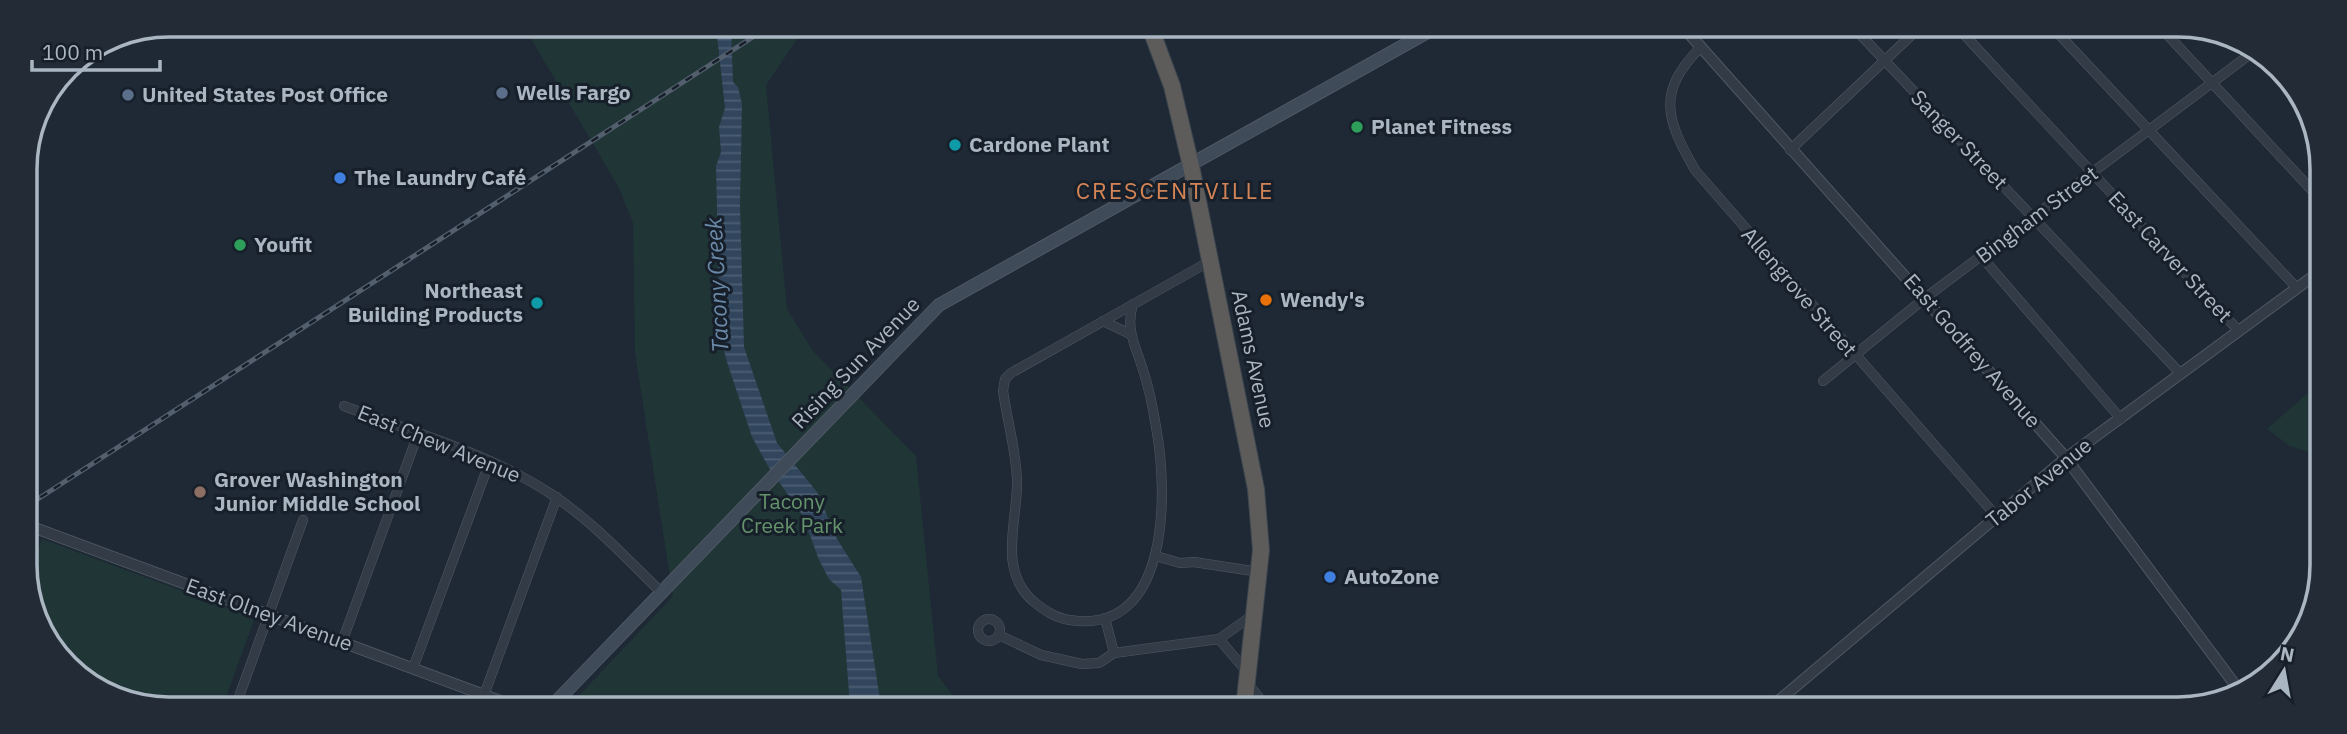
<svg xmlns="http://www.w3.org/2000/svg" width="2347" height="734" viewBox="0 0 2347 734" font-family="'IBM Plex Sans',sans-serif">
  <defs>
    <pattern id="water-rules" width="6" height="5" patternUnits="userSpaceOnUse" patternTransform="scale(1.75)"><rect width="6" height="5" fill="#31465d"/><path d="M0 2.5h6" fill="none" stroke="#4c5e73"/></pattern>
  </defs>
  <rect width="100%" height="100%" fill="#1e2935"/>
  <g fill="#203536">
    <path d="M523,25L806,26L766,85L787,309L813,351L916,456L938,676L961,706L570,705L673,596L635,353L633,223L619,188Z"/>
    <path d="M2319,383L2318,455L2290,446L2267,429Z"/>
    <path d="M42,539L255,618L223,705L131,704L61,661L27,593V583Z"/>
  </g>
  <path fill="url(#water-rules)" d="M716,26H731L733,82L738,87L742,104L740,205L744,347L777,443L817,492L837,539L861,577L881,706H850L841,590L829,579L819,560L803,516L768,466L752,437L727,362L720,336L716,166L721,152L719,127L725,108Z"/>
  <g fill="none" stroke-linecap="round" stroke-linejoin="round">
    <g stroke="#4f5964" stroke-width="10">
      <g id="minor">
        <path d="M1855,29L2180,373"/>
        <path d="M1959,29L2238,330"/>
        <path d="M2054,29L2296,287"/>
        <path d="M2162,29L2320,199"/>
        <path d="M1701,47C1656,92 1666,119 1695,170L1997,517"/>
        <path d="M67,66L75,69"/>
        <path d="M1790,150L1918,29"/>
        <path d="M1981,256L2121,419"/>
        <path d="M1133,304C1125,329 1136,347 1143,370C1149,388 1153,408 1156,427C1168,491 1171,636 1070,620C1055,618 1044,610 1033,601C997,569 1018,521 1017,480C1016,450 1007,420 1003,391L1005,379L1011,373L1212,260"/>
        <path d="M1103,321L1130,334"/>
        <path d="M1823,381L1925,298L2253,52"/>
        <path d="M344,406C415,433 492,454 554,496C593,522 628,560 661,592"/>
        <path d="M1156,556L1180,563L1194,562L1259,572"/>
        <path d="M1105,618L1114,653"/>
        <circle cx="989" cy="630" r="11"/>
        <path d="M999,635L1041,655L1082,664L1099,663L1114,653L1219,639"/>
        <path d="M342,642L418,434"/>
        <path d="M413,668L490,461"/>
        <path d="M1248,673L1219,639L1253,615"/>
        <path d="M1247,683L1267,707"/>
        <path d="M484,695L557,497"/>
        <path d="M236,705L303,520"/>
      </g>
    </g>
    <g stroke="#4f5964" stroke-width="12">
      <g id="tertiary">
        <path d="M1684,28L2066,458L2239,690"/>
        <path d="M27,525L511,705"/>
        <path d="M1770,708L2066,458L2319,272"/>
      </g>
    </g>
    <g stroke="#4f5964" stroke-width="14">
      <path id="secondary" d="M553,705L939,305L1435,28"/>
    </g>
    <g stroke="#3c4650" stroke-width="18">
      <path id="trunk" d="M1150,27L1172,86L1191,166L1256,489L1261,550L1245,699L1247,707"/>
    </g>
    <use href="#minor" stroke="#323b46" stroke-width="9"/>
    <use href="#tertiary" stroke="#323b46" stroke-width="10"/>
    <use href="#secondary" stroke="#404b59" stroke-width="12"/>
    <use href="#trunk" stroke="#5e5c5a" stroke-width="16"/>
    <g stroke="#535f6d" stroke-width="5">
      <path id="rail" d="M27,506L770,26"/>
    </g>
    <use href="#rail" stroke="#17202a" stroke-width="2.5" stroke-dasharray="8" stroke-linecap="butt"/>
  </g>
  <g fill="#5c6f8a" stroke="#17202a" stroke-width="2.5">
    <circle cx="502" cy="93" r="7"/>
    <circle cx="128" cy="95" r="7"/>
  </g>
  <g fill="#2e9e5b" stroke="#17202a" stroke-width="2.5">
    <circle cx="1357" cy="127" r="7"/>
    <circle cx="240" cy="245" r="7"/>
  </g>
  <g fill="#0f9aa8" stroke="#17202a" stroke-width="2.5">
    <circle cx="955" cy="145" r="7"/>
    <circle cx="537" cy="303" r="7"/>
  </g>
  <g fill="#3f7fe0" stroke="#17202a" stroke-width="2.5">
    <circle cx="340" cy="178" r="7"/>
    <circle cx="1330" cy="577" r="7"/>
  </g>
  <circle fill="#e8710a" stroke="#17202a" stroke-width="2.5" cx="1266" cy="300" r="7"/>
  <circle fill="#8d6e63" stroke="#17202a" stroke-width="2.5" cx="200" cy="492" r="7"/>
  <g text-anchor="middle" stroke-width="6" stroke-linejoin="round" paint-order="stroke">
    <g font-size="21" font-weight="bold" fill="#abb6c3" stroke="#17202a" text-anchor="start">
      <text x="516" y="100">Wells Fargo</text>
      <text x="142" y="102">United States Post Office</text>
      <text x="1371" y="134">Planet Fitness</text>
      <text x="969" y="152">Cardone Plant</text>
      <text x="354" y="185">The Laundry Café</text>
      <text x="254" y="252">Youfit</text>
      <text x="523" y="298" text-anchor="end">Northeast<tspan x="523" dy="24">Building Products</tspan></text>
      <text x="1280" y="307">Wendy's</text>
      <text x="214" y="487">Grover Washington<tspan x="214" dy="24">Junior Middle School</tspan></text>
      <text x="1344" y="584">AutoZone</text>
    </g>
    <g font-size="21" fill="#abb6c3" stroke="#17202a">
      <text transform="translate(1959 140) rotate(46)" y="7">Sanger Street</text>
      <text transform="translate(2037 215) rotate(-37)" y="7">Bingham Street</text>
      <text transform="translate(2170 257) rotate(47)" y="7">East Carver Street</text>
      <text transform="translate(1799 292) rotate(49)" y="7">Allengrove Street</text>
      <text transform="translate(1972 351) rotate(49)" y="7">East Godfrey Avenue</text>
      <text transform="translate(1253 359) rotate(78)" y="7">Adams Avenue</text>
      <text transform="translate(856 363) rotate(-46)" y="7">Rising Sun Avenue</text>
      <text transform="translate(439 444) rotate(22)" y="7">East Chew Avenue</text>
      <text transform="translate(2039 483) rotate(-39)" y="7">Tabor Avenue</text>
      <text transform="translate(269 615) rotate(20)" y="7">East Olney Avenue</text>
    </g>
    <g font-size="21" fill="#64936b" stroke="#17202a">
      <text x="792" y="509">Tacony<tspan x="792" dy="24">Creek Park</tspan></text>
    </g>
    <g font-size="23" letter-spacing="2" fill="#d38456" stroke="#17202a">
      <text x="1175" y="199">CRESCENTVILLE</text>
    </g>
    <g font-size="23" font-style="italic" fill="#6b89a8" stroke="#17202a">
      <text transform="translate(717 285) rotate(-93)" y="8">Tacony Creek</text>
    </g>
  </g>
  <path d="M0 0H2347V734H0ZM169 37H2178A132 132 0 0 1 2310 169V565A132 132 0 0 1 2178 697H169A132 132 0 0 1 37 565V169A132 132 0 0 1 169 37Z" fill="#232c36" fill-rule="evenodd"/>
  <path fill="none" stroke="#abb6c3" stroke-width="3.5" d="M169 37H2178A132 132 0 0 1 2310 169V565A132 132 0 0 1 2178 697H169A132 132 0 0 1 37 565V169A132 132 0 0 1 169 37Z"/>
  <g transform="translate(2284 671) rotate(11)" stroke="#17202a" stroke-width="5" paint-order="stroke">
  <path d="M0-5L12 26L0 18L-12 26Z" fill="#abb6c3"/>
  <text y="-10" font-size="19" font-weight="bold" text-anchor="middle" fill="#abb6c3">N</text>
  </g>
  <path d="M32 60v10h128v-10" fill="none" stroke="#abb6c3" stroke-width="3.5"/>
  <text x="42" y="60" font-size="21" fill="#abb6c3" stroke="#17202a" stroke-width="5" paint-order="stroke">100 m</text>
</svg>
